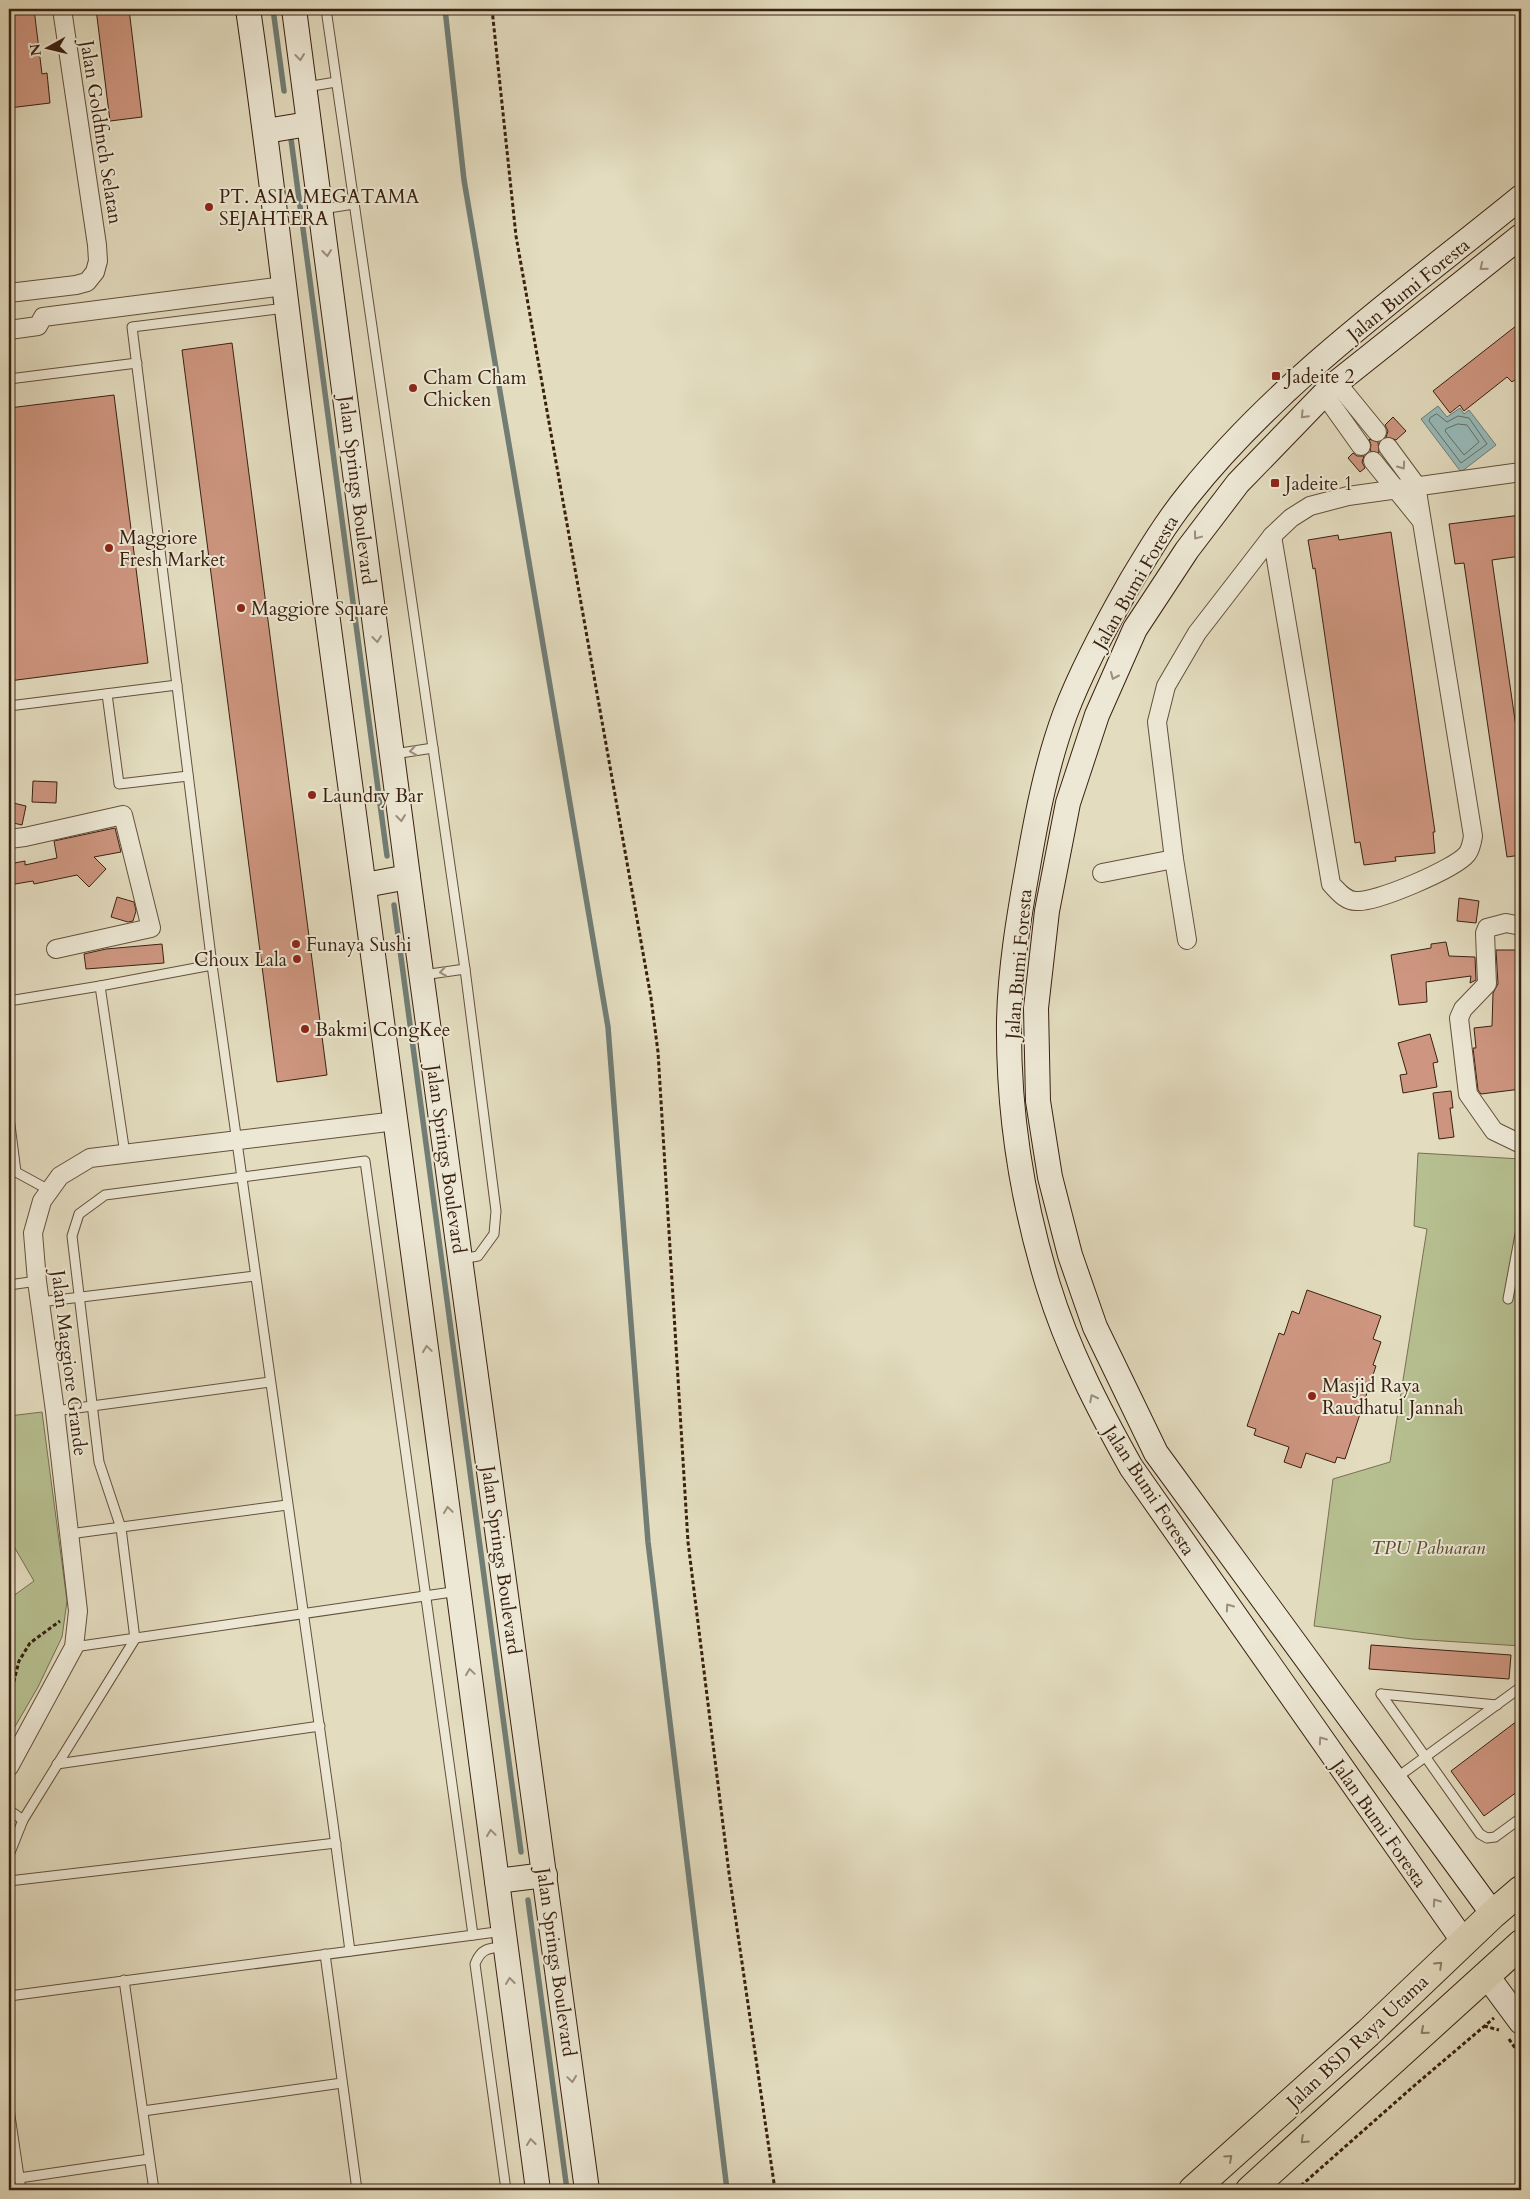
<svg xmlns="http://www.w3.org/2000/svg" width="1530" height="2199" viewBox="0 0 1530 2199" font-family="Cardo,serif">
  <rect width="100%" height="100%" fill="#e3dcbf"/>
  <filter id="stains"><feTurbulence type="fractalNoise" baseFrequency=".004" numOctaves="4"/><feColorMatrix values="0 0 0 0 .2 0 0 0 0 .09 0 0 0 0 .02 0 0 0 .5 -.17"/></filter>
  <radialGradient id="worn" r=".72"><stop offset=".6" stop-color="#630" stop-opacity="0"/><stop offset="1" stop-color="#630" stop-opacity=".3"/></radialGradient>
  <g fill="#b6bf90" stroke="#787050">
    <path d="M1418,1153L1521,1159V1646L1412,1639L1314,1626L1333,1479L1390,1462L1427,1229L1414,1226Z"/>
    <path d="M42,1412L67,1601L62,1637L38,1687L9,1737V1599L34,1581L9,1538V1416Z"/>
  </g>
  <path fill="#97bab9" stroke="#717d75" d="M1438,406L1447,417L1460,408L1464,414L1469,410L1496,445L1461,472L1421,419Z"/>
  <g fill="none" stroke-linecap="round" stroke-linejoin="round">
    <g stroke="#686e64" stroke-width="1">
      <path d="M1437,414L1447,422L1458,416L1469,418L1487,444L1461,463L1429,421L1430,418Z"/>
      <path d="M1458,424L1467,425L1479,442L1464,455L1445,431L1446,429Z"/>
    </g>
    <g stroke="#717d75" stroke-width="5.5">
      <path d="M273,9L284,91"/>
      <path d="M445,9L464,180L608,1027L648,1542L727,2190"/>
      <path d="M291,139L387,856"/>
      <path d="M394,905L521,1852"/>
      <path d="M528,1900L567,2190"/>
    </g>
  </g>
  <g fill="#ce9680" stroke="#392110">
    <path d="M9,9H34L42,74L47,73L50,103L9,108Z"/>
    <path d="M96,9H129L142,117L110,121Z"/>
    <path d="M1521,322V375L1512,382L1507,377L1464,411L1460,405L1450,413L1433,391Z"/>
    <path d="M232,343L327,1075L277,1082L182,350Z"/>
    <path d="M114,395L148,663L9,681V408Z"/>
    <path d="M1393,417L1406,431L1396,440L1386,437L1388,431L1385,425Z"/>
    <path d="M1369,439L1378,442L1379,453L1370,451L1371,445Z"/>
    <path d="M1353,453L1357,456H1364L1362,462L1365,468L1360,472L1348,458Z"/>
    <path d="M1521,515V556L1492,560L1521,762V855L1507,857L1464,563L1455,564L1449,524Z"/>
    <path d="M1391,532L1435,832H1433L1435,853L1395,857L1396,861L1364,865L1360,842L1355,843L1315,568L1313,569L1308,540L1338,535L1339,540Z"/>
    <path d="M33,781L57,782L56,803L32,802Z"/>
    <path d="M9,802L26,806L22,825L9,822Z"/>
    <path d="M115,828L121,852L94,857L106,869L89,887L77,875L34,884L33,881L9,885V864L25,861V865L57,858L54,841Z"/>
    <path d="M117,897L134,902L136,911L133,921L128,922L111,917Z"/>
    <path d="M1459,898L1479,901L1476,923L1457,921Z"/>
    <path d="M1446,942L1449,956L1475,957L1476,980L1470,983L1471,976L1426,982L1427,1002L1399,1005L1391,955L1431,948V944Z"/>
    <path d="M162,944L164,963L86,969L84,954L106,949Z"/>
    <path d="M1496,950H1518V1016H1521V1089L1481,1094L1478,1090L1473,1048H1476L1474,1028L1492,1026L1493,993L1498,984Z"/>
    <path d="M1430,1034L1438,1062L1433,1063L1437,1087L1403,1093L1400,1075L1407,1074L1398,1043Z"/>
    <path d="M1451,1091L1453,1108H1450L1454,1137L1439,1139L1433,1093Z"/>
    <path d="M1307,1290L1381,1316L1373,1339L1381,1342L1373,1365L1376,1366L1345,1459L1337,1457L1335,1463L1306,1453L1301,1468L1284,1462L1289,1447L1254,1435L1256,1429L1247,1426L1279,1333L1284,1335L1292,1311L1299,1314Z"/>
    <path d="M1371,1645L1511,1655L1509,1679L1369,1669Z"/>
    <path d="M1521,1718V1789L1484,1816L1451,1771Z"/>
  </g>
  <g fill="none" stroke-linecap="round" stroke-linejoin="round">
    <g stroke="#64503c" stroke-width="11">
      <g id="service">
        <path d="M326,9L465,969L496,1211L494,1234L478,1256L461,1259"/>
        <path d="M306,87L336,82"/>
        <path d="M322,209L354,204"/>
        <path d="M9,379L137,363"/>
        <path d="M107,694L119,784L188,776"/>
        <path d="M9,706L177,685"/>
        <path d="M394,754L433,748"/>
        <path d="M212,965L132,327L285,308"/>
        <path d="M423,975L465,969"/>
        <path d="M100,986L125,1154"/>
        <path d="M9,1001L100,986L212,965C257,1294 307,1622 350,1951"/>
        <path d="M9,1117L16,1172"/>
        <path d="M9,1173L16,1172L49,1190"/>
        <path d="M9,1285L37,1281"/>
        <path d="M1508,1299L1521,1229"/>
        <path d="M40,1302L255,1276"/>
        <path d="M55,1411L270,1382"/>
        <path d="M69,1534L287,1505"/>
        <path d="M74,1647L459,1591"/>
        <path d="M1381,1694L1480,1834L1487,1838L1495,1837L1521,1818"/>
        <path d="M1381,1694L1497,1705"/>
        <path d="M57,1764L320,1726"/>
        <path d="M1395,1779L1521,1687"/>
        <path d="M9,1810L23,1820"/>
        <path d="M9,1855L23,1820L135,1639L121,1528L99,1462L72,1236L79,1214L105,1195L365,1161L473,1935"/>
        <path d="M9,1881L336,1843"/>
        <path d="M505,1947C489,1948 481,1948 475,1964L506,2190"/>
        <path d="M325,1954L357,2190"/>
        <path d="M124,1980L154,2190"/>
        <path d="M9,1996L504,1931"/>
        <path d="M9,2109L21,2190"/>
        <path d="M143,2111L342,2083"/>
        <path d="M19,2178L149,2159"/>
      </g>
    </g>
    <g stroke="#64503c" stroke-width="20">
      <g id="minor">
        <path d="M9,293L76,285L87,282L95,272L98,261L97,245L62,9"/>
        <path d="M9,330L38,326L43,317L284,286"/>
        <path d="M1337,383L1377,432"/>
        <path d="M1324,394L1361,446"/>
        <path d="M1373,461L1420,519"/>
        <path d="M1272,536L1331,884C1338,891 1345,901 1356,901C1375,903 1455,869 1467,854C1471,849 1472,842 1473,836L1416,485L1388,447"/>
        <path d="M9,839L25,837L123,815L151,928L56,949"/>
        <path d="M1102,873L1174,859"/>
        <path d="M1521,926L1506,923L1487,928L1485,933L1487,984L1463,1009L1459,1018L1468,1094L1494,1131L1521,1144"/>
        <path d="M1187,940L1174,859L1157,722L1166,686L1197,633L1272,536L1291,518L1310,506L1348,496L1521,472"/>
        <path d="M9,1767L74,1647L78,1611L55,1411L37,1281L33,1233L42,1201L60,1176L90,1158L396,1121"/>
      </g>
    </g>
    <g stroke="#392110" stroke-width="26">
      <g id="secondary">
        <path d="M248,9C272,173 289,338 312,502C388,1065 464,1627 538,2190"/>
        <path d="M294,9L408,877L587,2190"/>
        <path d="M266,131L308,124"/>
        <path d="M365,885L408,877"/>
        <path d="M497,1881L545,1875"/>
        <path d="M1493,1914L1156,1453L1095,1327L1070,1255L1050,1177L1038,1101L1036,1008L1047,911L1068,803L1097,715L1135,629L1187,550L1238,483L1330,388L1521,236"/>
        <path d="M1464,1942L1131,1467C1098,1408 1068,1350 1048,1285C1022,1200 1008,1109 1009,1021C1010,969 1019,916 1028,866C1037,814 1047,763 1065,714C1082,669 1107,623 1131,581C1149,551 1167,521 1189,494C1281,379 1407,290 1521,197"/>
        <path d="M1487,1976L1521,2022"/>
      </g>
    </g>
    <g stroke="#392110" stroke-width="30">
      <g id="primary">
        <path d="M1193,2190L1368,2033L1493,1914L1521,1890"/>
        <path d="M1250,2190L1521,1944"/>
      </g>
    </g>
    <g stroke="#392110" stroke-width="3" stroke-dasharray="4 2.5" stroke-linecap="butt">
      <path d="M492,9L516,236L651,998L658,1052L688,1542L729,1873L775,2190"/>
      <path d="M9,1701L19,1661L30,1643L60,1621"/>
      <path d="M1484,2026L1499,2030"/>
      <path d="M1509,2039L1521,2057"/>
      <path d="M1296,2190L1415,2085L1494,2018"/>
    </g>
    <use href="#service" stroke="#ede8d5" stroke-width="9"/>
    <use href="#minor" stroke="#ede8d5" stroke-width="18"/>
    <use href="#secondary" stroke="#ede8d5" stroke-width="24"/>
    <use href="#primary" stroke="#e3dcbf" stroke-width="28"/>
  </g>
  <defs><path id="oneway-chevron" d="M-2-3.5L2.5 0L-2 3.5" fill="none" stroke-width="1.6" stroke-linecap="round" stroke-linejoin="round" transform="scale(1.25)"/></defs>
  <g stroke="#9c8e7c">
    <use href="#oneway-chevron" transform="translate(300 57) rotate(83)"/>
    <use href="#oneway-chevron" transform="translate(327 253) rotate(83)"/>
    <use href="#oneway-chevron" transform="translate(1483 267) rotate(141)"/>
    <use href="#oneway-chevron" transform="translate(1304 415) rotate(134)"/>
    <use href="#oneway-chevron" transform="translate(1402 466) rotate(55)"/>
    <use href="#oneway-chevron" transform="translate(1197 536) rotate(127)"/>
    <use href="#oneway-chevron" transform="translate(377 639) rotate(83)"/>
    <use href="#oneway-chevron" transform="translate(1114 676) rotate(114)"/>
    <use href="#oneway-chevron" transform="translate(413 751) rotate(171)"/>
    <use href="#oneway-chevron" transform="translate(401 818) rotate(83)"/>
    <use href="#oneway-chevron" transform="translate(443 972) rotate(172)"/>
    <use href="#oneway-chevron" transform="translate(427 1349) rotate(-98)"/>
    <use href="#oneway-chevron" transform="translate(1093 1398) rotate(-117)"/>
    <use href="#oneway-chevron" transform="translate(448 1510) rotate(-98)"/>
    <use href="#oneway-chevron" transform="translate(1229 1607) rotate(-125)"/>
    <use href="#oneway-chevron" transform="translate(470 1672) rotate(-98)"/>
    <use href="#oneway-chevron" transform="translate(1322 1740) rotate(-125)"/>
    <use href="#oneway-chevron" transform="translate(491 1833) rotate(-98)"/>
    <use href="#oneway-chevron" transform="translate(1436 1902) rotate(-125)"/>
    <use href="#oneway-chevron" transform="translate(510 1981) rotate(-97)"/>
    <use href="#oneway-chevron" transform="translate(572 2079) rotate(82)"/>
    <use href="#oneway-chevron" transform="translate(531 2142) rotate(-97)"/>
  </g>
  <g stroke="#8e7e68">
    <use href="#oneway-chevron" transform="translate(1439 1965) rotate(-44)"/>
    <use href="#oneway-chevron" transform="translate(1424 2031) rotate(139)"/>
    <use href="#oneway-chevron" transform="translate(1304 2140) rotate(137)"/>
    <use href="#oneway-chevron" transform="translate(1229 2158) rotate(-42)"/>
  </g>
  <g fill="#8f2418" stroke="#ede8d5" stroke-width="2">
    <circle cx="209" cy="207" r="5"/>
    <rect x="1271" y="371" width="10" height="10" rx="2.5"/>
    <circle cx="413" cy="388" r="5"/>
    <rect x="1270" y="478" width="10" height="10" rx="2.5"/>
    <circle cx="109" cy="548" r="5"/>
    <circle cx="241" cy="608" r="5"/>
    <circle cx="312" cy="795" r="5"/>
    <circle cx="296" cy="944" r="5"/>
    <circle cx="297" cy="959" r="5"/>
    <circle cx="305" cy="1029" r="5"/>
    <circle cx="1312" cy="1396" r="5"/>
  </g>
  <g text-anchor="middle" stroke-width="4" stroke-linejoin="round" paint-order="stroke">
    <g font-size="19" fill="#392110" stroke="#ede8d5">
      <text transform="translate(102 132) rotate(81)" y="7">Jalan Goldfinch Selatan</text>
      <text transform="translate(1408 289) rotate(-39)" y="7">Jalan Bumi Foresta</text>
      <text transform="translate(358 490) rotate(83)" y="7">Jalan Springs Boulevard</text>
      <text transform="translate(1135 582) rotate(-60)" y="7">Jalan Bumi Foresta</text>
      <text transform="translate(1018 964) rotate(-85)" y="7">Jalan Bumi Foresta</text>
      <text transform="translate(447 1159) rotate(82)" y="7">Jalan Springs Boulevard</text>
      <text transform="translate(70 1363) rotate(83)" y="7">Jalan Maggiore Grande</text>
      <text transform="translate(1150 1490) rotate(57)" y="7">Jalan Bumi Foresta</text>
      <text transform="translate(502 1560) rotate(82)" y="7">Jalan Springs Boulevard</text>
      <text transform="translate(1380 1823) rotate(55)" y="7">Jalan Bumi Foresta</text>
      <text transform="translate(557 1962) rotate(82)" y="7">Jalan Springs Boulevard</text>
      <text transform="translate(1357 2041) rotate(-43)" y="7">Jalan BSD Raya Utama</text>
    </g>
    <g font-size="19" fill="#392110" stroke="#ede8d5" text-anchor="start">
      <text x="219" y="203">PT. ASIA MEGATAMA<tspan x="219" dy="22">SEJAHTERA</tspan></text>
      <text x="1286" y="383">Jadeite 2</text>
      <text x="423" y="384">Cham Cham<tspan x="423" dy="22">Chicken</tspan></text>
      <text x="1285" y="490">Jadeite 1</text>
      <text x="119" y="544">Maggiore<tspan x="119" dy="22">Fresh Market</tspan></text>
      <text x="251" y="615">Maggiore Square</text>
      <text x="322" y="802">Laundry Bar</text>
      <text x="306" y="951">Funaya Sushi</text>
      <text x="287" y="966" text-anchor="end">Choux Lala</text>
      <text x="315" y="1036">Bakmi CongKee</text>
      <text x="1322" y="1392">Masjid Raya<tspan x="1322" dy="22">Raudhatul Jannah</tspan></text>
    </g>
    <g font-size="19" font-style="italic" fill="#584830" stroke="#ede8d5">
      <text x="1428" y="1554">TPU Pabuaran</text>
    </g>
  </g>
  <rect width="1530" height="2199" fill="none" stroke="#e3dcbf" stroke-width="30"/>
  <rect x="10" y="10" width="1510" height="2179" fill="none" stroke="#392110" stroke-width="2.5"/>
  <rect x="15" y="15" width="1500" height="2169" fill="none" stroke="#392110"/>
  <g transform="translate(48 48) rotate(262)" stroke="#ede8d5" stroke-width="4" paint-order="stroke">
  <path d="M0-4L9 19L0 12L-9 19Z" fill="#392110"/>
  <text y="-8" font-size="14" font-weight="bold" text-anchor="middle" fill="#392110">N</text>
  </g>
  <rect width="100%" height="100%" filter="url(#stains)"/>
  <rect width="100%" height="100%" fill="url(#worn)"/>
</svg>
